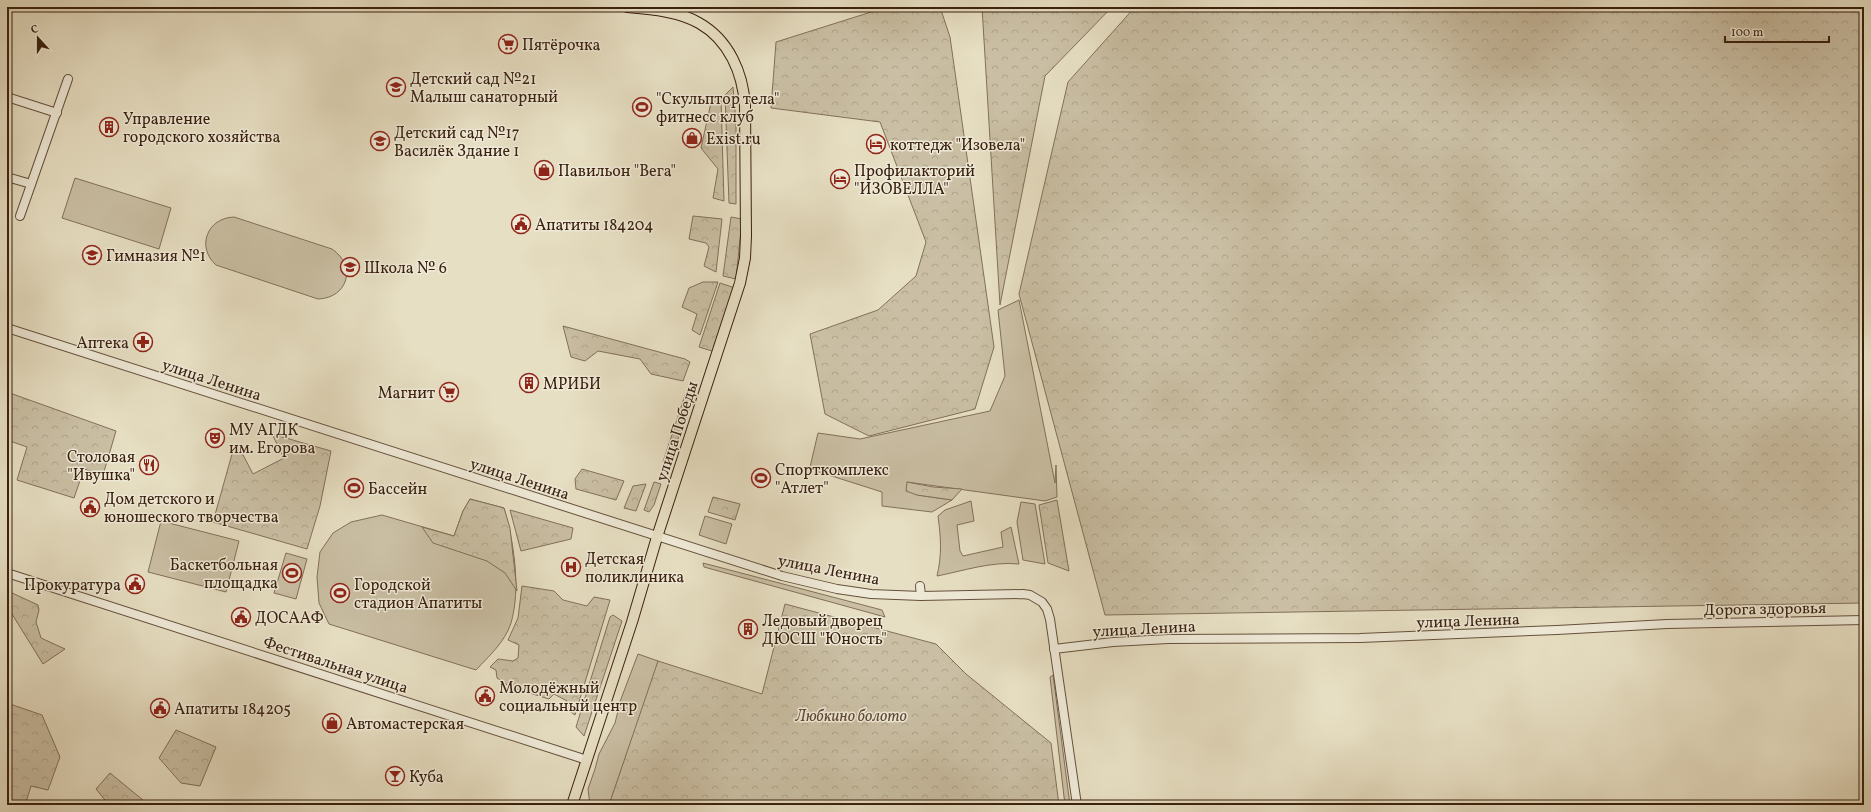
<svg xmlns="http://www.w3.org/2000/svg" width="1871" height="812" viewBox="0 0 1871 812" font-family="Vollkorn,serif">
  <defs>
    <pattern id="forest-crowns" width="20" height="18" patternUnits="userSpaceOnUse"><rect width="20" height="18" fill="#cabfa4"/><path d="M2 6a3 3 0 1 1 6 0M12 15a3 3 0 1 1 6 0" fill="none" stroke="#aea48c"/></pattern>
  </defs>
  <rect width="100%" height="100%" fill="#e7dfc3"/>
  <filter id="stains"><feTurbulence type="fractalNoise" baseFrequency=".005" numOctaves="4"/><feColorMatrix values="0 0 0 0 .2 0 0 0 0 .09 0 0 0 0 .02 0 0 0 .5 -.17"/></filter>
  <radialGradient id="worn" r=".72"><stop offset=".6" stop-color="#630" stop-opacity="0"/><stop offset="1" stop-color="#630" stop-opacity=".3"/></radialGradient>
  <g fill="#cabfa4" stroke="#82705a">
    <path d="M75,178L171,208L159,249L62,218Z"/>
    <path d="M234,217L332,249C357,266 348,298 318,299L216,265C196,247 207,218 234,217Z"/>
    <path d="M1019,300L1055,483L1056,465L1057,497L1045,501L907,482L917,495L952,500L932,512L882,506V492L816,471L810,467L818,433L860,439L990,411L1005,376L998,310Z"/>
    <path d="M470,499L504,508C514,542 521,589 511,623C505,642 489,656 476,670L329,624L319,603L317,577L320,552L333,533L351,522L382,515L454,536L463,511Z"/>
    <path d="M971,501L974,521L957,525L960,551L963,556L1003,547L1001,532L1011,527L1019,564C992,561 963,571 937,576C942,555 941,538 938,516L945,510Z"/>
    <path d="M1021,502L1035,504L1045,564L1023,560L1017,522Z"/>
    <path d="M705,516L732,524L726,544L699,535Z"/>
    <path d="M161,521L239,541L226,592L148,572Z"/>
    <path d="M286,553L307,559L296,599L274,593Z"/>
    <path d="M703,563L882,610L885,617L704,567Z"/>
    <path d="M638,654L658,661L656,670L609,805H590L588,789L595,769L599,754L615,723L621,699Z"/>
    <path d="M1053,675L1070,805H1065L1050,677Z"/>
  </g>
  <g fill="url(#forest-crowns)" stroke="#82705a">
    <path d="M887,7H940L950,37L994,347L975,409L869,436L825,414L810,334L878,310L916,276L926,242L880,122L771,108L776,42Z"/>
    <path d="M982,7H1112L1045,76L1000,305Z"/>
    <path d="M1135,7H1864V603L1105,615L1019,294L1068,82Z"/>
    <path d="M733,87L736,122V204L729,203L725,95Z"/>
    <path d="M712,98H721L724,201L713,198L718,169L701,148Z"/>
    <path d="M693,216L722,219L716,272L704,266L709,247L706,243L689,239Z"/>
    <path d="M731,217L742,219L736,279L723,276Z"/>
    <path d="M703,282H718L700,335L692,330L697,314L682,307L689,288Z"/>
    <path d="M720,283L735,288L715,352L699,347Z"/>
    <path d="M563,326L685,359L690,362L683,381L651,374L640,359L598,351L585,361L571,357Z"/>
    <path d="M7,392L116,431L103,475L84,469L74,498L17,480L27,447L7,440Z"/>
    <path d="M685,395L694,396L669,463L663,462Z"/>
    <path d="M272,434L331,451L320,506L307,549L213,522L232,454L240,449L253,474L284,458Z"/>
    <path d="M582,469L624,481L616,500L576,489L575,479Z"/>
    <path d="M654,482L661,484L654,505L649,512L644,510Z"/>
    <path d="M907,482L933,487L962,489L952,500L917,495L906,491Z"/>
    <path d="M646,484L636,511L624,508L633,486Z"/>
    <path d="M713,497L740,504L735,520L708,512Z"/>
    <path d="M470,499L504,508L510,528L517,591L505,573L487,561L433,543L422,527L454,536L463,511Z"/>
    <path d="M1057,500L1069,571L1048,563L1039,505Z"/>
    <path d="M510,510L573,528L571,539L521,551Z"/>
    <path d="M522,586L554,591L563,600L587,606L594,597L610,600L575,715L565,708L567,701L554,694L549,699L510,687L497,678L496,670L490,667L498,659L513,661L518,658L519,645L508,640L518,618Z"/>
    <path d="M10,592L38,605L39,610L36,622L41,638L65,649L43,664L7,606Z"/>
    <path d="M785,604L936,644L966,674L1051,743L1059,805H609L658,661L762,694Z"/>
    <path d="M613,615L622,621L584,736L576,727L610,617Z"/>
    <path d="M7,703L42,715L60,757L48,790L31,786L26,802L11,805L7,792Z"/>
    <path d="M176,730L216,747L200,786L181,783L159,758Z"/>
    <path d="M110,773L149,805H109L96,789Z"/>
  </g>
  <g fill="none" stroke-linecap="round" stroke-linejoin="round">
    <g stroke="#65503c" stroke-width="10">
      <g id="minor">
        <path d="M7,97L57,113"/>
        <path d="M7,177L31,184"/>
        <path d="M20,216L68,79"/>
        <path d="M7,328L782,576L837,589L871,594L921,596L1023,594L1030,595L1042,602L1047,609L1050,619L1077,805"/>
        <path d="M7,573L587,760"/>
        <path d="M920,586L921,596"/>
        <path d="M1054,649L1113,642L1168,639L1360,638L1557,630L1667,624L1864,620"/>
      </g>
    </g>
    <g stroke="#3a210f" stroke-width="12">
      <path id="major" d="M572,805L632,622L657,537L740,283L745,258L746,236L745,106C743,73 729,40 699,23C678,11 650,9 627,7"/>
    </g>
    <use href="#minor" stroke="#efead8" stroke-width="8"/>
    <use href="#major" stroke="#e7dfc3" stroke-width="10"/>
  </g>
  <defs>
    <g id="supermarket-ring" transform="scale(1)"><circle r="9.5" fill="#efead8" stroke="#8f2418" stroke-width="1.5"/><path d="M-6-5.5h2.5l.6 2H6L4.5 2H-2.5L-4.4-4H-6ZM-1.5 3.2a1.3 1.3 0 1 0 .1 0ZM3 3.2a1.3 1.3 0 1 0 .1 0Z" fill="#8f2418"/></g>
    <g id="school-ring" transform="scale(1)"><circle r="9.5" fill="#efead8" stroke="#8f2418" stroke-width="1.5"/><path d="M0-5L7-2L0 1L-7-2ZM-4 1L0 2.5L4 1V4Q0 6-4 4Z" fill="#8f2418"/></g>
    <g id="stadium-ring" transform="scale(1)"><circle r="9.5" fill="#efead8" stroke="#8f2418" stroke-width="1.5"/><path d="M0-5a6.5 5 0 1 0 0 10a6.5 5 0 1 0 0-10ZM-3.5-1.8h7v3.6h-7Z" fill="#8f2418"/></g>
    <g id="building-ring" transform="scale(1)"><circle r="9.5" fill="#efead8" stroke="#8f2418" stroke-width="1.5"/><path d="M-4-6H4V6H1V3H-1V6H-4ZM-2.5-4.3h1.7v1.8h-1.7ZM.8-4.3h1.7v1.8H.8ZM-2.5-1h1.7V.8h-1.7ZM.8-1h1.7V.8H.8Z" fill="#8f2418"/></g>
    <g id="shop-ring" transform="scale(1)"><circle r="9.5" fill="#efead8" stroke="#8f2418" stroke-width="1.5"/><path d="M-5-2.5h2.3a2.7 3.5 0 0 1 5.4 0H5L5.5 6h-11ZM-1.5-2.5h3a1.5 2.3 0 0 0-3 0Z" fill="#8f2418"/></g>
    <g id="hotel-ring" transform="scale(1)"><circle r="9.5" fill="#efead8" stroke="#8f2418" stroke-width="1.5"/><path d="M-6-4.5h1.5V1H6V5H4.5V3h-9V5H-6ZM-4 0a1.8 1.8 0 1 1 3.6 0ZM.5 0V-2.5h3Q6-2.5 6 0Z" fill="#8f2418"/></g>
    <g id="civic-ring" transform="scale(1)"><circle r="9.5" fill="#efead8" stroke="#8f2418" stroke-width="1.5"/><path d="M-.6-6.5H3V-4.5H.6V-3L4-1V1h2V6H-6V1h2V-1L-.6-3ZM-1.2 2.5V6h2.4V2.5Z" fill="#8f2418"/></g>
    <g id="pharmacy-ring" transform="scale(1)"><circle r="9.5" fill="#efead8" stroke="#8f2418" stroke-width="1.5"/><path d="M-2-6h4v4h4v4h-4v4h-4v-4h-4v-4h4Z" fill="#8f2418"/></g>
    <g id="theatre-ring" transform="scale(1)"><circle r="9.5" fill="#efead8" stroke="#8f2418" stroke-width="1.5"/><path d="M-5-5.5Q0-4 5-5.5V0Q5 5 0 6Q-5 5-5 0ZM-3.3-2.5H-1v1.5H-3.3ZM1-2.5H3.3v1.5H1ZM-2.8 1Q0 5.5 2.8 1Z" fill="#8f2418"/></g>
    <g id="restaurant-ring" transform="scale(1)"><circle r="9.5" fill="#efead8" stroke="#8f2418" stroke-width="1.5"/><path d="M-5-6h1v4h1v-4h1v4h1v-4h1v5L-1.5 .5V6h-2V.5L-5-1ZM5-6V6H3V1.5H1.5Q1.5-4 5-6Z" fill="#8f2418"/></g>
    <g id="hospital-ring" transform="scale(1)"><circle r="9.5" fill="#efead8" stroke="#8f2418" stroke-width="1.5"/><path d="M-5-5h3v3.5h4V-5h3V5h-3V1.5h-4V5h-3Z" fill="#8f2418"/></g>
    <g id="bar-ring" transform="scale(1)"><circle r="9.5" fill="#efead8" stroke="#8f2418" stroke-width="1.5"/><path d="M-6-5H6L.8 .8V4.5H3.5V6h-7V4.5H-.8V.8Z" fill="#8f2418"/></g>
  </defs>
  <g fill-rule="evenodd">
    <use href="#supermarket-ring" x="508" y="44"/>
    <use href="#school-ring" x="396" y="87"/>
    <use href="#stadium-ring" x="642" y="107"/>
    <use href="#building-ring" x="109" y="127"/>
    <use href="#shop-ring" x="692" y="138"/>
    <use href="#school-ring" x="380" y="141"/>
    <use href="#hotel-ring" x="876" y="144"/>
    <use href="#shop-ring" x="544" y="170"/>
    <use href="#hotel-ring" x="840" y="179"/>
    <use href="#civic-ring" x="521" y="224"/>
    <use href="#school-ring" x="92" y="255"/>
    <use href="#school-ring" x="350" y="267"/>
    <use href="#pharmacy-ring" x="143" y="342"/>
    <use href="#building-ring" x="529" y="383"/>
    <use href="#supermarket-ring" x="449" y="392"/>
    <use href="#theatre-ring" x="215" y="438"/>
    <use href="#restaurant-ring" x="149" y="465"/>
    <use href="#stadium-ring" x="761" y="478"/>
    <use href="#stadium-ring" x="354" y="488"/>
    <use href="#civic-ring" x="90" y="507"/>
    <use href="#hospital-ring" x="571" y="567"/>
    <use href="#stadium-ring" x="292" y="573"/>
    <use href="#civic-ring" x="135" y="584"/>
    <use href="#stadium-ring" x="340" y="593"/>
    <use href="#civic-ring" x="241" y="617"/>
    <use href="#building-ring" x="748" y="629"/>
    <use href="#civic-ring" x="485" y="696"/>
    <use href="#civic-ring" x="160" y="708"/>
    <use href="#shop-ring" x="332" y="723"/>
    <use href="#bar-ring" x="395" y="776"/>
  </g>
  <g text-anchor="middle" stroke-width="3" stroke-linejoin="round" paint-order="stroke">
    <g font-size="16" fill="#3a210f" stroke="#efead8" text-anchor="start">
      <text x="522" y="50">Пятёрочка</text>
      <text x="410" y="84">Детский сад №21<tspan x="410" dy="18">Малыш санаторный</tspan></text>
      <text x="656" y="104">"Скульптор тела"<tspan x="656" dy="18">фитнесс клуб</tspan></text>
      <text x="123" y="124">Управление<tspan x="123" dy="18">городского хозяйства</tspan></text>
      <text x="394" y="138">Детский сад №17<tspan x="394" dy="18">Василёк Здание 1</tspan></text>
      <text x="706" y="144">Exist.ru</text>
      <text x="890" y="150">коттедж "Изовела"</text>
      <text x="558" y="176">Павильон "Вега"</text>
      <text x="854" y="176">Профилакторий<tspan x="854" dy="18">"ИЗОВЕЛЛА"</tspan></text>
      <text x="535" y="230">Апатиты 184204</text>
      <text x="106" y="261">Гимназия №1</text>
      <text x="364" y="273">Школа № 6</text>
      <text x="129" y="348" text-anchor="end">Аптека</text>
      <text x="543" y="389">МРИБИ</text>
      <text x="435" y="398" text-anchor="end">Магнит</text>
      <text x="229" y="435">МУ АГДК<tspan x="229" dy="18">им. Егорова</tspan></text>
      <text x="135" y="462" text-anchor="end">Столовая<tspan x="135" dy="18">"Ивушка"</tspan></text>
      <text x="775" y="475">Спорткомплекс<tspan x="775" dy="18">"Атлет"</tspan></text>
      <text x="368" y="494">Бассейн</text>
      <text x="104" y="504">Дом детского и<tspan x="104" dy="18">юношеского творчества</tspan></text>
      <text x="585" y="564">Детская<tspan x="585" dy="18">поликлиника</tspan></text>
      <text x="278" y="570" text-anchor="end">Баскетбольная<tspan x="278" dy="18">площадка</tspan></text>
      <text x="121" y="590" text-anchor="end">Прокуратура</text>
      <text x="354" y="590">Городской<tspan x="354" dy="18">стадион Апатиты</tspan></text>
      <text x="255" y="623">ДОСААФ</text>
      <text x="762" y="626">Ледовый дворец<tspan x="762" dy="18">ДЮСШ "Юность"</tspan></text>
      <text x="499" y="693">Молодёжный<tspan x="499" dy="18">социальный центр</tspan></text>
      <text x="174" y="714">Апатиты 184205</text>
      <text x="346" y="729">Автомастерская</text>
      <text x="409" y="782">Куба</text>
    </g>
    <g font-size="16" fill="#3a210f" stroke="#efead8">
      <text transform="translate(212 379) rotate(18)" y="6">улица Ленина</text>
      <text transform="translate(676 431) rotate(-72)" y="6">улица Победы</text>
      <text transform="translate(520 478) rotate(18)" y="6">улица Ленина</text>
      <text transform="translate(829 569) rotate(11)" y="6">улица Ленина</text>
      <text transform="translate(1765 608) rotate(-1)" y="6">Дорога здоровья</text>
      <text transform="translate(1468 620) rotate(-2)" y="6">улица Ленина</text>
      <text transform="translate(1144 628) rotate(-3)" y="6">улица Ленина</text>
      <text transform="translate(336 664) rotate(18)" y="6">Фестивальная улица</text>
    </g>
    <g font-size="16" font-style="italic" fill="#5e4834" stroke="#efead8">
      <text x="851" y="721">Любкино болото</text>
    </g>
  </g>
  <rect width="1871" height="812" fill="none" stroke="#e7dfc3" stroke-width="24"/>
  <rect x="8" y="8" width="1855" height="796" fill="none" stroke="#3a210f" stroke-width="2"/>
  <rect x="12" y="12" width="1847" height="788" fill="none" stroke="#3a210f"/>
  <g transform="translate(38 38) rotate(339)" stroke="#efead8" stroke-width="3" paint-order="stroke">
  <path d="M0-3L7 15L0 10L-7 15Z" fill="#3a210f"/>
  <text y="-6" font-size="11" font-weight="bold" text-anchor="middle" fill="#3a210f">С</text>
  </g>
  <path d="M1725 36v6h104v-6" fill="none" stroke="#3a210f" stroke-width="2"/>
  <text x="1731" y="36" font-size="12" fill="#3a210f" stroke="#efead8" stroke-width="3" paint-order="stroke">100 m</text>
  <rect width="100%" height="100%" filter="url(#stains)"/>
  <rect width="100%" height="100%" fill="url(#worn)"/>
</svg>
